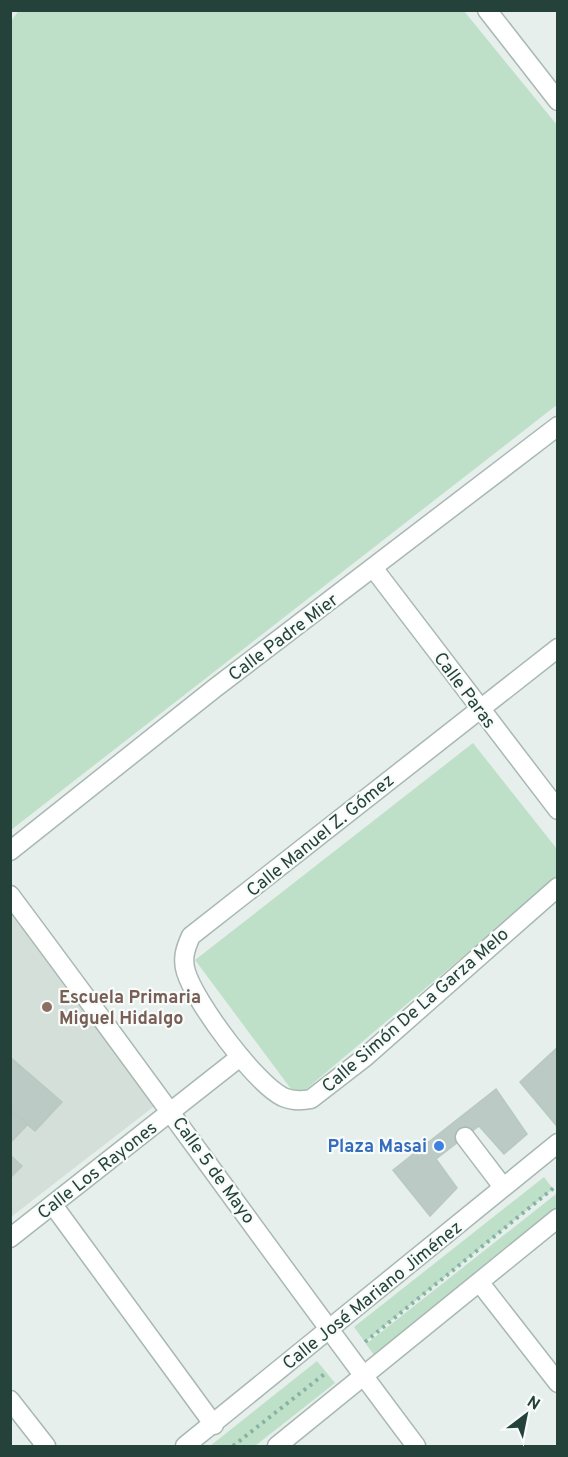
<svg xmlns="http://www.w3.org/2000/svg" width="568" height="1457" viewBox="0 0 568 1457" font-family="Overpass,sans-serif">
  <rect width="100%" height="100%" fill="#e6efeb"/>
  <path fill="#d4dfda" d="M11,910L157,1104L11,1217Z"/>
  <g fill="#bfe0c8">
    <path d="M19,10L464,11L557,125L558,404L11,830L10,23Z"/>
    <path d="M473,743L557,849V877L297,1097L195,960Z"/>
    <path d="M544,1177L553,1189L365,1342L354,1327Z"/>
    <path d="M556,1194L557,1212L377,1359L366,1344Z"/>
    <path d="M317,1361L335,1383L255,1446H210Z"/>
  </g>
  <g fill="#bbcac4" stroke="#b8c9c2" stroke-width="1.5">
    <path d="M558,1047V1124L556,1125L520,1082Z"/>
    <path d="M10,1057L62,1102L35,1131L10,1110Z"/>
    <path d="M496,1089L527,1134L504,1154L479,1126L436,1159L457,1188L430,1216L393,1170Z"/>
    <path d="M10,1110L28,1124L10,1143Z"/>
    <path d="M10,1155L22,1166L10,1178Z"/>
  </g>
  <g fill="none" stroke-linecap="round" stroke-linejoin="round">
    <g stroke="#a8b8b2" stroke-width="21">
      <g id="minor">
        <path d="M487,10L558,101"/>
        <path d="M374,569L558,810"/>
        <path d="M558,648L191,936C185,949 182,959 186,972C195,1002 255,1083 283,1097C292,1101 301,1101 311,1099L364,1058L558,887"/>
        <path d="M10,851L215,688L558,426"/>
        <path d="M10,895C147,1078 279,1264 416,1446"/>
        <path d="M465,1137L503,1187"/>
        <path d="M53,1205L214,1425"/>
        <path d="M10,1238L240,1057"/>
        <path d="M480,1283L558,1383"/>
        <path d="M10,1400L46,1446"/>
        <path d="M185,1446L558,1143"/>
        <path d="M277,1446L558,1218"/>
      </g>
    </g>
    <g stroke="#86b3a5" stroke-width="4" stroke-dasharray="3 4.5" stroke-linecap="butt">
      <path d="M365,1342L556,1186"/>
      <path d="M233,1446L327,1372"/>
    </g>
    <use href="#minor" stroke="#fff" stroke-width="18"/>
  </g>
  <circle fill="#8d6e63" stroke="#f7fbf9" stroke-width="2" cx="47" cy="1007" r="6"/>
  <circle fill="#3f7fe0" stroke="#f7fbf9" stroke-width="2" cx="439" cy="1146" r="6"/>
  <g text-anchor="middle" stroke-width="4.5" stroke-linejoin="round" paint-order="stroke">
    <g font-size="18" fill="#24423a" stroke="#f7fbf9">
      <text transform="translate(283 637) rotate(-37)" y="6">Calle Padre Mier</text>
      <text transform="translate(465 690) rotate(53)" y="6">Calle Paras</text>
      <text transform="translate(320 835) rotate(-39)" y="6">Calle Manuel Z. Gómez</text>
      <text transform="translate(415 1010) rotate(-41)" y="6">Calle Simón De La Garza Melo</text>
      <text transform="translate(97 1170) rotate(-38)" y="6">Calle Los Rayones</text>
      <text transform="translate(214 1170) rotate(54)" y="6">Calle 5 de Mayo</text>
      <text transform="translate(372 1295) rotate(-39)" y="6">Calle José Mariano Jiménez</text>
    </g>
    <g font-size="18" font-weight="bold" fill="#785e54" stroke="#f7fbf9" text-anchor="start">
      <text x="59" y="1003">Escuela Primaria<tspan x="59" dy="21">Miguel Hidalgo</tspan></text>
    </g>
    <g font-size="18" font-weight="bold" fill="#366cbe" stroke="#f7fbf9" text-anchor="end">
      <text x="427" y="1152">Plaza Masai</text>
    </g>
  </g>
  <rect width="568" height="1457" fill="none" stroke="#24423a" stroke-width="24"/>
  <g transform="translate(526 1415) rotate(32)" stroke="#f7fbf9" stroke-width="4.5" paint-order="stroke">
  <path d="M0-4.5L10 22L0 15L-10 22Z" fill="#24423a"/>
  <text y="-9" font-size="16" font-weight="bold" text-anchor="middle" fill="#24423a">N</text>
  </g>
</svg>
